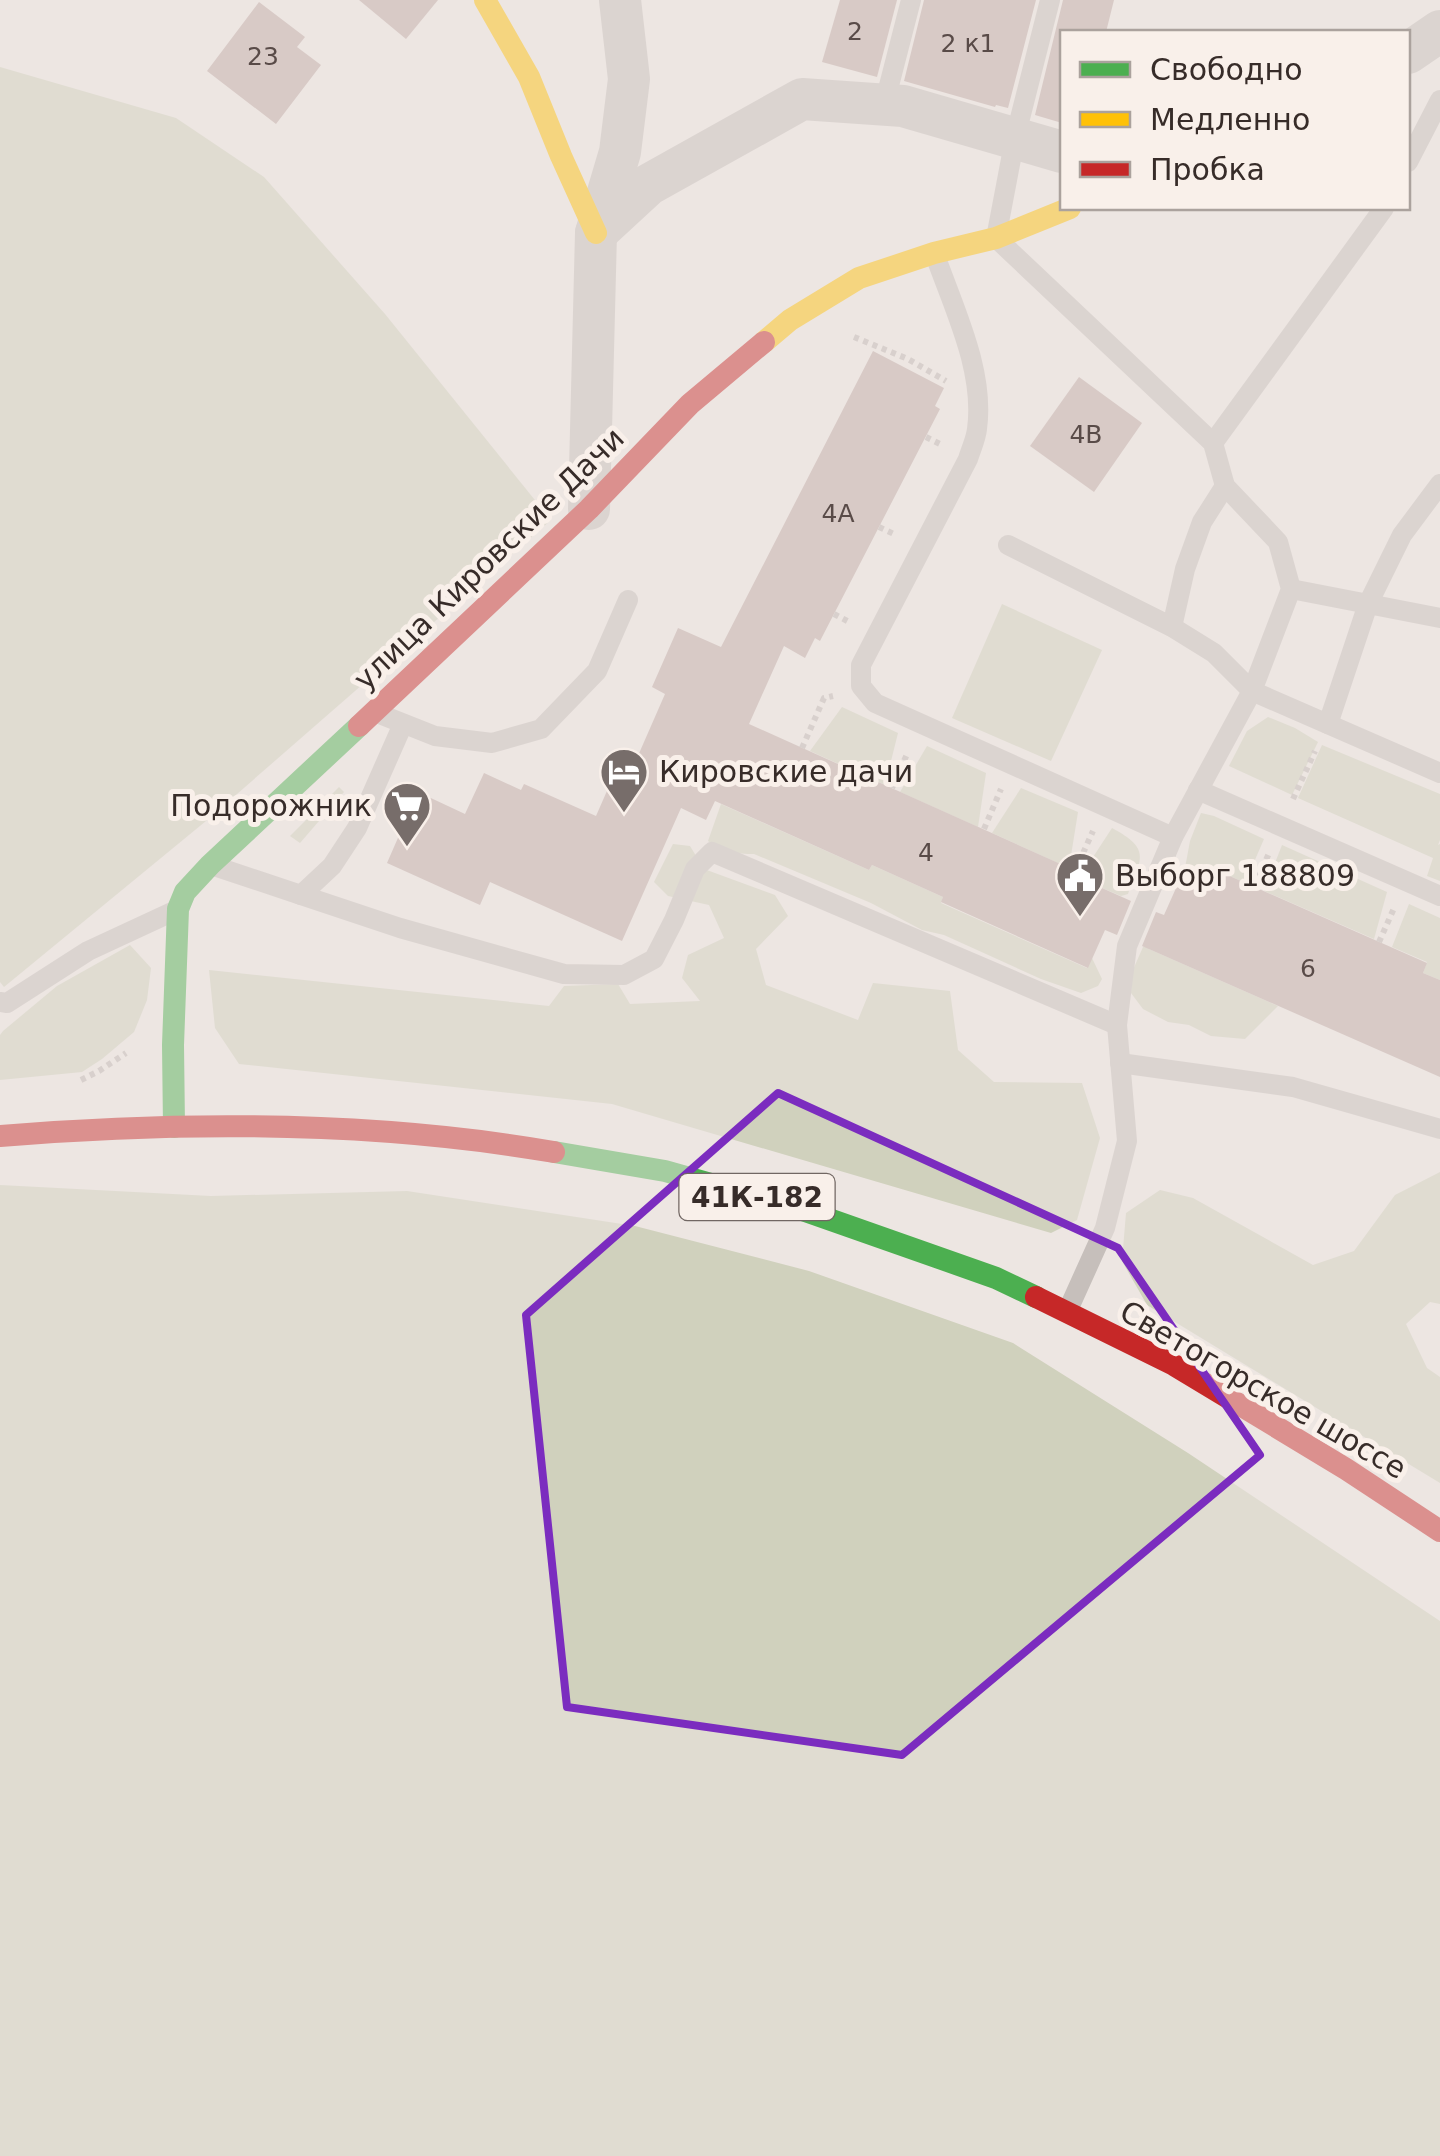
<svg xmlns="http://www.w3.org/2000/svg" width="1440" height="2156" viewBox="0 0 1440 2156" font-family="'DejaVu Sans',sans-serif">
  <rect width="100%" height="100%" fill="#ede6e2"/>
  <g fill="#d0d1bd">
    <path d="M0,67L176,118L264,177L385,314L551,520L206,821L4,987L0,982Z"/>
    <path d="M1002,604L1102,650L1051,761L952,718Z"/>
    <path d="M842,707L898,733L885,785L810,751Z"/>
    <path d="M1268,717L1295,728L1318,742L1292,795L1229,766L1247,731Z"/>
    <path d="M1322,745L1440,794V840L1438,845L1440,844V881L1427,876L1433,858L1298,798Z"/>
    <path d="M927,746L986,773L978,827L900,792Z"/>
    <path d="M339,787L344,792L300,843L290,836Z"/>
    <path d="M1021,788L1078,812L1069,868L992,833Z"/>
    <path d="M721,804L869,870L872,865L943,897L941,903L1087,968L1092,958L1102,979L1098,986L1081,993L1041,979L944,935L922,930L871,903L754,854C737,854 722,852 708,841Z"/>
    <path d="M1201,813L1214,816L1264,839L1245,883L1208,866L1202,876L1185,868L1190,841Z"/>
    <path d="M1112,828C1151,849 1142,858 1128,894L1121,896L1102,888L1103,883L1082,874Z"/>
    <path d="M673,844L690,846L704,869L775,895L788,916L756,949L766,985L858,1020L873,983L950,991L958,1050L994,1082L1082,1083L1100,1138L1077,1220L1051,1233L612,1104L239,1064L215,1028L209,970L549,1006L564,986L618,984L630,1004L700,1001L682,978L688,955L724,938L709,905L668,896L654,882Z"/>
    <path d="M1282,845L1387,892L1374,939L1264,891Z"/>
    <path d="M1409,904L1440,918V980L1423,973L1427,962L1392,947Z"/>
    <path d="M1151,943L1149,949L1278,1006L1245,1039L1211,1036L1189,1025L1168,1022L1143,1009L1131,993L1132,972L1143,947Z"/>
    <path d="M130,945L151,968L147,1000L134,1032L102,1059L82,1072L0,1080V1035L3,1031L57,986Z"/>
    <path d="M1440,1172V1304L1430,1302L1406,1324L1427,1368L1440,1377V1483L1147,1305L1122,1261L1126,1213L1160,1190L1193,1198L1313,1265L1354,1251L1395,1195Z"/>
    <path d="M0,1185L211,1196L407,1191L635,1226L809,1271L1013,1343L1188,1453L1440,1621V2156H0Z"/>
  </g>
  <g fill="#bfa9a5">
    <path d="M359,0H438L406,39Z"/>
    <path d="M840,0H897L877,77L822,62Z"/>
    <path d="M924,0H1036L1008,108L996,105L995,107L904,81Z"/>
    <path d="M1063,0H1114L1106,32H1062V123L1035,115Z"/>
    <path d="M259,2L305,37L297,47L321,65L276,124L207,71Z"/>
    <path d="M873,351L944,388L935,406L940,409L820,641L815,638L805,658L784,646L749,724L1103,883L1102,888L1131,901L1117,935L1105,930L1088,968L941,902L943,897L872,865L869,870L715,801L706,820L681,808L622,941L490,882L480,905L387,863L418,792L465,814L484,773L521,790L524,784L596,816L624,752L637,758L665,694L652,687L678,628L721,647Z"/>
    <path d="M1079,377L1142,423L1094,492L1030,446Z"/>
    <path d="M1207,866L1427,963L1423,973L1440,980V1077L1142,946L1156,912L1164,915L1185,868L1202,876Z"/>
  </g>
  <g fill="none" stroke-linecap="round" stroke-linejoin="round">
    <g stroke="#bfb7b3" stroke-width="6" stroke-dasharray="5 5" stroke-linecap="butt">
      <path d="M854,337L908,359L946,381"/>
      <path d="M926,437L942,445"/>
      <path d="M879,527L896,535"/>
      <path d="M834,614L851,623"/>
      <path d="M802,748L824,698L833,696"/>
      <path d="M892,788L908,752"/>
      <path d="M1293,799L1315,751"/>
      <path d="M984,829L1001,789"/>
      <path d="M1075,871L1093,831"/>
      <path d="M1254,887L1270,851"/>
      <path d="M1379,942L1395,906"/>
      <path d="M81,1080L99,1071L126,1053"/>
    </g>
    <g stroke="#c6bfbb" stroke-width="20">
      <path d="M1050,0L1015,138L996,238L1213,443L1225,486L1278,542L1291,589L1252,691L1173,837L1127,946L1117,1025L1127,1141L1105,1228L1068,1310"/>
      <path d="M884,105L911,0"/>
      <path d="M1408,162L1440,100"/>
      <path d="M935,255C954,309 985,371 977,429C976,439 971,449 968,459L861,665V686L875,703L1173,837"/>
      <path d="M1213,443L1384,208"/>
      <path d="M1008,545L1172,627L1214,653L1252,691L1440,773"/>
      <path d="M1291,589L1440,618"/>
      <path d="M1172,627L1185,569L1202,522L1225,486"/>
      <path d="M377,713L435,736L492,743L541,729L597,671L628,600"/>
      <path d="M1328,724L1368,604L1402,535L1440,484"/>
      <path d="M1198,790L1440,896"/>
      <path d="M214,866L301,895L332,866L357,828L403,724"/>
      <path d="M301,895L400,928L564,974L624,975L654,959L674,920L695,869L712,852L1117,1025"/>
      <path d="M0,1002L7,1003L88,951L172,912"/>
      <path d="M1120,1063L1293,1087L1440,1129"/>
    </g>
    <g stroke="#c6bfbb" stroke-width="42">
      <path d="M1408,53L1440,31"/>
      <path d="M596,233L648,185L802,99L903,106L1062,152"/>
      <path d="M589,509L596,233L620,152L629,79L620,0"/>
    </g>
    <g stroke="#4caf50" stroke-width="22">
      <path d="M174,1127L173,1045L178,909L185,892L210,865L359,726"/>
      <path d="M554,1152L665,1171L800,1209L996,1278L1036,1297"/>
    </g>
    <g stroke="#ffc107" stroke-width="22">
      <path d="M485,0L529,77L561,156L596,233"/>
      <path d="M764,342L790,320L859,278L934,253L996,238L1070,208"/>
    </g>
    <g stroke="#c62828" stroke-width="22">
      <path d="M359,726L589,509L690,404L764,342"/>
      <path d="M0,1136C182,1121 374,1121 554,1152"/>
      <path d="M1036,1297L1174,1365L1346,1469L1440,1531"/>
    </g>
  </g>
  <path d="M0 0H1440V2156H0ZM778,1093L1118,1248L1260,1455L902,1755L567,1707L526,1315Z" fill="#ede6e2" fill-opacity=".55" fill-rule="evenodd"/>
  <path fill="none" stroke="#7b2cbf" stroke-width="8" stroke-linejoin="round" d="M778,1093L1118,1248L1260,1455L902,1755L567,1707L526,1315Z"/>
  <defs>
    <g id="hotel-pin" transform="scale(2.5)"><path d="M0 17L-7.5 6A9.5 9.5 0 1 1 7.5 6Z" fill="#776d6a" stroke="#f9f0ea"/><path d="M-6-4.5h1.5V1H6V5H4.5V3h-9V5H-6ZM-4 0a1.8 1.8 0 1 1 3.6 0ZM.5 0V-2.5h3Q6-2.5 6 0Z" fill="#fff"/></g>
    <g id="supermarket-pin" transform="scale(2.5)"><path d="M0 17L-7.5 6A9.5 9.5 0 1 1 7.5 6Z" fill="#776d6a" stroke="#f9f0ea"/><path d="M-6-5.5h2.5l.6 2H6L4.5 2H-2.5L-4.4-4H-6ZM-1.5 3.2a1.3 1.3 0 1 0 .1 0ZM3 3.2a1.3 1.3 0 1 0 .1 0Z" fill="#fff"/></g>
    <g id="civic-pin" transform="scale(2.5)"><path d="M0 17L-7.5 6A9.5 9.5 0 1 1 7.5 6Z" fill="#776d6a" stroke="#f9f0ea"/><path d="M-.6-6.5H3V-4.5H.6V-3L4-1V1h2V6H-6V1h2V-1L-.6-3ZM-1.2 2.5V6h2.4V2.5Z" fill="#fff"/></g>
  </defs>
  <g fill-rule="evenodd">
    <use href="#hotel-pin" x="624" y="772"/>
    <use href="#supermarket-pin" x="407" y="806"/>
    <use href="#civic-pin" x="1080" y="876"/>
  </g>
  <g text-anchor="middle" stroke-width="10" stroke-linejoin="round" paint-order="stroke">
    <g font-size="25" fill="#594b48">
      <text x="855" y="40">2</text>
      <text x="968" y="52">2 к1</text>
      <text x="263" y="65">23</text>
      <text x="1086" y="443">4В</text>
      <text x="838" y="522">4А</text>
      <text x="926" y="861">4</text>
      <text x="1308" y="977">6</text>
    </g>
    <rect fill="#f9f0ea" stroke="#716763" stroke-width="2.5" x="679.5" y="1174" width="155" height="46" rx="8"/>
    <g font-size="28" font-weight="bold" fill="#372c29">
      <text x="757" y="1207">41К-182</text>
    </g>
    <g font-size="30" fill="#372c29" stroke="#f9f0ea">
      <text transform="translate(489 559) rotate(-44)" y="10">улица Кировские Дачи</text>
      <text transform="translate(1263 1390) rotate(30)" y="10">Светогорское шоссе</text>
    </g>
    <g font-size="30" fill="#372c29" stroke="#f9f0ea" text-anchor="start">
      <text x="659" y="782">Кировские дачи</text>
      <text x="372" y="816" text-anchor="end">Подорожник</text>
      <text x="1115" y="886">Выборг 188809</text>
    </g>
  </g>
  <rect x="1060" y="30" width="350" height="180" fill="#f9f0ea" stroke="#aba29d" stroke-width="2.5"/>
  <rect x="1080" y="62" width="50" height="15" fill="#4caf50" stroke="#aba29d" stroke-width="2.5"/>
  <text x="1150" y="80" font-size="30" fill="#372c29">Свободно</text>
  <rect x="1080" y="112" width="50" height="15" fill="#ffc107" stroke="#aba29d" stroke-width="2.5"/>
  <text x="1150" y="130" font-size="30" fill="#372c29">Медленно</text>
  <rect x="1080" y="162" width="50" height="15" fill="#c62828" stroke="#aba29d" stroke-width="2.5"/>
  <text x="1150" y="180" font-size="30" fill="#372c29">Пробка</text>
</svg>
